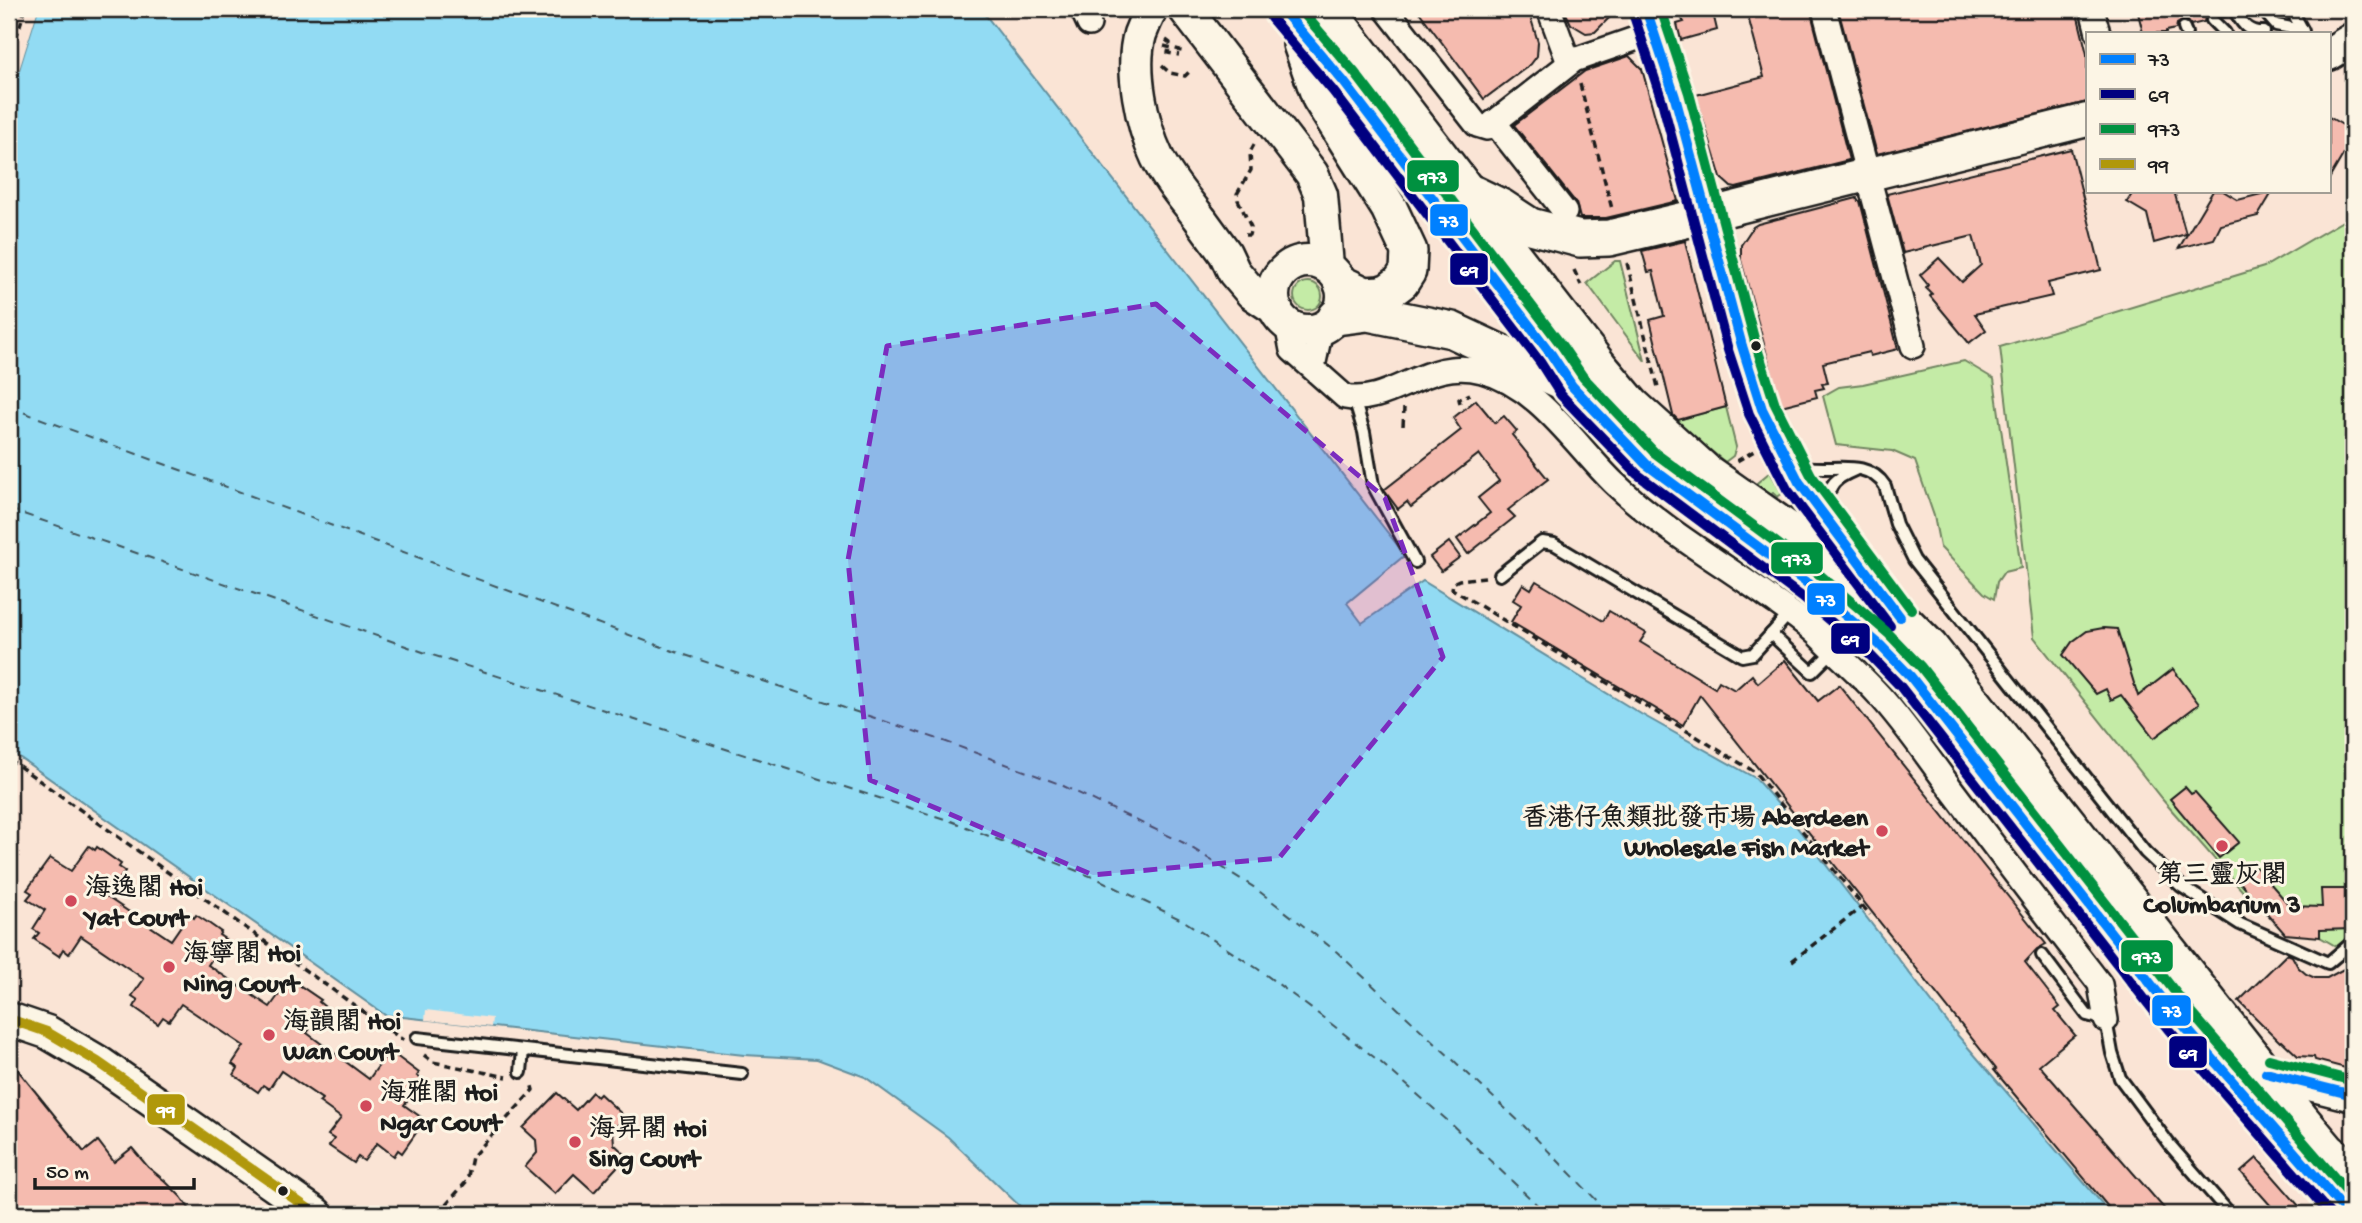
<svg xmlns="http://www.w3.org/2000/svg" width="2362" height="1223" viewBox="0 0 2362 1223" font-family="'Gochi Hand','LXGW WenKai TC',sans-serif">
  <rect width="100%" height="100%" fill="#fae4d5"/>
  <filter id="ink" filterUnits="userSpaceOnUse"><feTurbulence type="fractalNoise" baseFrequency=".0143" numOctaves="2"/><feDisplacementMap in="SourceGraphic" scale="14" xChannelSelector="R" yChannelSelector="G"/><feConvolveMatrix kernelMatrix="1 2 1 2 8 2 1 2 1" color-interpolation-filters="sRGB"/></filter>
  <g filter="url(#ink)">
    <g fill="#c4eba6" stroke="#708461" stroke-width="2">
      <path d="M2353,215V956L2245,894L2161,798L2034,637L2000,347L2264,267Z"/>
      <path d="M1615,261H1620L1645,361L1587,283Z"/>
      <circle cx="1308" cy="296" r="14"/>
      <path d="M1964,361L1994,379L2021,568L2004,572L1997,582L1994,599L1984,593L1940,547L1934,516L1915,461L1892,451L1836,445L1823,396L1839,387L1863,384Z"/>
      <path d="M1726,407L1736,447L1733,456L1725,462L1674,421Z"/>
      <path d="M1770,472L1782,494L1777,497L1773,493L1771,495L1774,500L1759,494L1757,483Z"/>
    </g>
    <path fill="#92dbf3" stroke="#638f9d" stroke-width="2" d="M38,9H976L987,17L1405,555L1347,603L1362,623L1423,581L1641,714L1755,778L1786,813L1954,1031L2111,1214H1028L948,1137L865,1077L817,1059L744,1055L385,1015L9,750V102Z"/>
    <g fill="#fae4d5">
      <path d="M35,9H38L9,102V91Z"/>
      <path d="M426,1010L492,1018L491,1027L425,1020Z"/>
    </g>
    <g fill="none" stroke-linecap="round" stroke-linejoin="round">
      <g stroke="#3f555c" stroke-width="2" stroke-dasharray="9 7" stroke-linecap="butt">
        <path d="M9,407L673,651L941,740L1057,783L1184,843L1255,888L1337,952L1523,1125L1610,1214"/>
        <path d="M9,509L426,653L951,821L1100,880L1184,921L1258,969L1325,1019L1379,1061L1448,1121L1547,1214"/>
      </g>
    </g>
    <g fill="#f5bbaf" stroke="#1c1c1c" stroke-width="2">
      <path d="M1417,9H1528L1538,42L1537,56L1531,64L1484,99Z"/>
      <path d="M1564,9H1618L1595,32L1586,33L1571,24Z"/>
      <path d="M1675,9H1712L1717,30L1681,40L1677,24L1684,22Z"/>
      <path d="M1746,9H1810L1849,160L1736,188L1731,187L1721,178L1696,95L1764,77Z"/>
      <path d="M1838,9H2076L2087,54V102L1877,154Z"/>
      <path d="M2137,9H2229V16L2221,18L2215,13H2209L2205,17L2204,22L2191,25L2188,21H2182L2177,24L2176,29L2166,31V33H2143Z"/>
      <path d="M1629,56L1642,69L1678,201L1606,218H1580L1576,203L1514,125L1585,71Z"/>
      <path d="M2329,117L2353,131V138L2329,179Z"/>
      <path d="M2071,149L2101,270L2048,283L2052,296L1975,314L1986,330L1969,343L1930,296L1932,294L1926,288L1928,285L1920,275L1939,258L1962,282L1981,265L1973,236L1903,253L1887,194Z"/>
      <path d="M2134,191H2174L2186,234L2154,243L2147,214L2127,202Z"/>
      <path d="M2213,191H2223L2238,200L2273,191L2258,216L2221,225L2214,239L2179,248Z"/>
      <path d="M1857,198L1858,201H1860L1898,349L1870,356L1869,352L1823,363L1828,383L1822,384L1824,388L1815,390L1817,397L1781,406L1741,260V245L1753,227L1758,224Z"/>
      <path d="M1685,241L1726,407L1678,420L1673,415L1650,320L1664,316L1653,271L1648,272L1642,251Z"/>
      <path d="M1476,400L1495,423L1504,416L1517,431L1512,435L1548,479L1508,510L1515,517L1468,554L1457,539L1490,513L1478,498L1499,481L1479,454L1411,507L1407,502L1398,509L1384,490L1461,430L1453,418Z"/>
      <path d="M1449,542L1460,557L1441,571L1430,557Z"/>
      <path d="M1536,581L1603,621L1609,611L1646,633L1640,642L1715,688L1719,681L1735,690L1752,675L1758,683L1785,660L1818,701L1839,685L2046,944L2037,949L2025,962L2060,1007L2055,1011L2075,1035L2039,1065L2169,1214H2114L1994,1070L1996,1069L1700,695L1683,725L1511,622L1521,605L1513,600L1523,584L1531,589Z"/>
      <path d="M2103,628L2117,629L2138,696L2173,669L2199,704L2154,738L2121,695L2111,700L2106,689L2096,694L2063,655L2072,642L2087,631Z"/>
      <path d="M2185,787L2191,794L2195,792L2239,842L2219,858L2170,799Z"/>
      <path d="M89,846L95,850L97,847L121,864L119,867L125,871L107,897L171,940L189,914L194,918L196,915L207,922L221,932L219,935L225,939L208,965L270,1007L288,982L294,986L296,983L321,1000L319,1002L325,1007L307,1033L369,1079L387,1054L392,1058L395,1055L419,1073L417,1076L423,1080L404,1105L425,1120L402,1153L398,1150L394,1156L377,1143L364,1161L358,1157L354,1163L329,1146L334,1139L328,1135L341,1118L319,1102L322,1099L281,1071L269,1089L263,1085L258,1092L234,1075L238,1068L232,1064L244,1046L181,1004L169,1021L163,1017L158,1024L134,1007L138,1000L132,996L144,979L81,936L69,954L63,949L59,956L34,939L39,933L33,929L45,910L27,899L32,893L27,890L50,858L71,871Z"/>
      <path d="M2256,867L2290,906L2322,907L2321,889H2352V929L2320,930V937L2285,934L2237,879Z"/>
      <path d="M2287,954L2292,956L2298,967L2306,974L2315,978H2327L2353,964V1070L2315,1060L2314,1057L2298,1056L2282,1041L2280,1042L2239,1001Z"/>
      <path d="M9,1059L84,1152L98,1141L114,1162L132,1148L148,1167L165,1181L181,1197L193,1214H9Z"/>
      <path d="M592,1092L597,1097L600,1094L625,1117L613,1130L614,1144L627,1156L594,1192L574,1174L555,1194L525,1167L537,1153L536,1140L523,1128L557,1093L576,1110Z"/>
      <path d="M2257,1158L2306,1214H2278L2241,1172Z"/>
    </g>
    <g fill="none" stroke-linecap="round" stroke-linejoin="round">
      <g stroke="#1c1c1c" stroke-width="16">
        <g id="lane">
          <path d="M2262,9L2276,25L2302,30"/>
          <path d="M2291,9L2303,31"/>
          <path d="M2236,13C2243,25 2249,33 2264,32"/>
          <path d="M2212,20L2225,33"/>
          <path d="M2184,28L2186,33"/>
          <path d="M1354,399L1364,432L1373,485L1415,562"/>
          <path d="M1796,465C1826,475 1865,455 1885,486L1896,524L1914,560L2145,852L2181,886L2240,924L2328,963L2353,942"/>
          <path d="M1825,506C1830,483 1834,479 1855,470"/>
          <path d="M1500,575L1542,542L1554,544L1742,656L1753,654L1790,613"/>
          <path d="M1771,634L1812,672L1833,651"/>
          <path d="M2042,955L2087,1015L2106,1020L2112,1053L2120,1078L2169,1144L2230,1214"/>
          <path d="M417,1038L742,1074"/>
          <path d="M521,1072L523,1050"/>
        </g>
      </g>
      <g stroke="#1c1c1c" stroke-width="28">
        <g id="street">
          <path d="M1082,9L1089,24"/>
          <path d="M1386,9L1477,125L1487,128L1574,60L1655,32"/>
          <path d="M1549,9L1569,63"/>
          <path d="M1824,9L1913,346"/>
          <path d="M2092,9L2098,33"/>
          <path d="M1494,122L1565,212"/>
          <path d="M1287,324L1292,350L1345,397C1392,406 1427,356 1482,371C1539,386 1574,444 1614,483C1660,527 1715,559 1767,596C1785,609 1805,622 1821,638C1840,657 1860,674 1878,694C1905,723 1928,758 1952,790C2001,855 2050,920 2100,984L2106,1020"/>
          <path d="M1313,367L1321,329"/>
        </g>
      </g>
      <g stroke="#1c1c1c" stroke-width="37">
        <g id="secondary">
          <path d="M1185,9L1312,174L1321,195L1327,266"/>
          <path d="M1646,9L1675,97L1742,346L1762,409L1799,482L1880,592"/>
          <path d="M2329,54L2353,39"/>
          <path d="M1706,215L2087,120"/>
          <path d="M1201,220L1225,253L1234,272L1252,293L1276,309"/>
          <circle cx="1308" cy="296" r="35"/>
          <path d="M9,1019L47,1032L98,1062L316,1214"/>
          <path d="M2266,1073L2353,1095"/>
        </g>
      </g>
      <g stroke="#1c1c1c" stroke-width="40">
        <g id="primary">
          <path d="M1282,9L1344,82L1439,206L1551,354L1572,386L1646,464L1811,586L1880,645L1911,677L2179,1020L2348,1214"/>
          <path d="M1327,9L1467,191L1496,233L1600,367L1632,405L1706,472L1821,553L1897,614L1930,647L2302,1120L2328,1151L2353,1172"/>
          <path d="M1301,44L1320,98L1389,208L1409,251L1408,271L1401,282L1389,291L1380,294L1365,295L1342,284"/>
          <path d="M1474,194L1501,207L1530,226L1580,239L1609,238L1706,215"/>
          <path d="M1336,317L1368,313L1452,330L1572,386"/>
        </g>
      </g>
      <g stroke="#1c1c1c" stroke-width="3.5" stroke-dasharray="7 5" stroke-linecap="butt">
        <path d="M1164,46L1180,50L1179,55"/>
        <path d="M9,61L25,9"/>
        <path d="M1162,66L1170,73L1185,76L1192,69"/>
        <path d="M1580,84L1612,209"/>
        <path d="M1245,235H1249L1251,227L1238,200L1237,194L1251,170L1250,152L1256,141"/>
        <path d="M1627,263L1659,391"/>
        <path d="M1574,270L1581,285"/>
        <path d="M1460,403L1459,399L1470,394"/>
        <path d="M1403,426L1404,408"/>
        <path d="M1737,461L1754,451"/>
        <path d="M1485,577L1459,580L1453,583L1452,589L1755,772L1870,915"/>
        <path d="M9,759L403,1040"/>
        <path d="M1792,961L1863,906"/>
        <path d="M424,1055L433,1062L507,1077"/>
        <path d="M438,1214L467,1181L472,1157L533,1090L531,1083"/>
      </g>
      <use href="#lane" stroke="#fcf5e5" stroke-width="10"/>
      <use href="#street" stroke="#fcf5e5" stroke-width="23"/>
      <use href="#secondary" stroke="#fcf5e5" stroke-width="32"/>
      <use href="#primary" stroke="#fcf5e5" stroke-width="35"/>
      <g stroke="#1c1c1c" stroke-width="37" stroke-linecap="butt">
        <path id="secondary-bridge" d="M1151,9C1147,17 1143,26 1140,34C1130,68 1142,126 1157,157C1168,180 1186,200 1201,220"/>
      </g>
      <path stroke="#1c1c1c" stroke-width="3.5" stroke-dasharray="7 5" stroke-linecap="butt" d="M1166,40L1170,43L1168,53L1179,55"/>
      <use href="#secondary-bridge" stroke="#fcf5e5" stroke-width="32"/>
      <g stroke="#fcf5e5" stroke-width="16">
        <g id="bus-1">
          <path d="M1282,9L1344,82L1551,354L1572,386L1646,464L1811,586L1880,645L1911,677L2179,1020L2348,1214"/>
          <path d="M1646,9L1675,97L1742,346L1762,409L1799,482L1900,617"/>
          <path d="M2266,1073L2353,1095"/>
        </g>
      </g>
      <g stroke="#fcf5e5" stroke-width="16">
        <g id="bus-2">
          <path d="M1633,13L1662,101L1728,350L1749,414L1787,489L1890,626"/>
          <path d="M1271,18L1333,91L1540,362L1561,395L1637,474L1802,597L1870,655L1900,686L2168,1029L2330,1214"/>
        </g>
      </g>
      <g stroke="#fcf5e5" stroke-width="16">
        <g id="bus-3">
          <path d="M1300,9L1355,73L1562,346L1583,377L1655,453L1820,575L1889,634L1921,667L2190,1011L2353,1199"/>
          <path d="M1661,9L1689,93L1755,342L1775,404L1811,475L1911,609"/>
          <path d="M2269,1059L2353,1081"/>
        </g>
      </g>
      <g stroke="#fcf5e5" stroke-width="16">
        <path id="bus-4" d="M9,1019L47,1032L98,1062L316,1214"/>
      </g>
      <use href="#bus-1" stroke="#0080ff" stroke-width="10"/>
      <use href="#bus-2" stroke="#000080" stroke-width="10"/>
      <use href="#bus-3" stroke="#009140" stroke-width="10"/>
      <use href="#bus-4" stroke="#b0980a" stroke-width="10"/>
    </g>
  </g>
  <path fill="#7b2cbf" fill-opacity="0.2" stroke="#7b2cbf" stroke-width="5" stroke-dasharray="14 9" stroke-linejoin="round" d="M1156,304L1385,498L1443,657L1279,858L1093,875L870,780L848,560L887,346Z"/>
  <g fill="#1c1c1c" stroke="#fcf5e5" stroke-width="2.5">
    <circle cx="1756" cy="346" r="6"/>
    <circle cx="283" cy="1191" r="6"/>
  </g>
  <g fill="#d1495b" stroke="#fcf5e5" stroke-width="2.5">
    <circle cx="1882" cy="831" r="7"/>
    <circle cx="2222" cy="846" r="7"/>
    <circle cx="71" cy="901" r="7"/>
    <circle cx="169" cy="967" r="7"/>
    <circle cx="269" cy="1035" r="7"/>
    <circle cx="366" cy="1106" r="7"/>
    <circle cx="575" cy="1142" r="7"/>
  </g>
  <g text-anchor="middle" stroke-width="6" stroke-linejoin="round" paint-order="stroke">
    <g font-size="26" font-weight="bold" fill="#1c1c1c" stroke="#fcf5e5" text-anchor="start">
      <text x="1868" y="825" text-anchor="end">香港仔魚類批發市場 Aberdeen<tspan x="1868" dy="30">Wholesale Fish Market</tspan></text>
      <text x="2222" y="882" text-anchor="middle">第三靈灰閣<tspan x="2222" dy="30">Columbarium 3</tspan></text>
      <text x="85" y="895">海逸閣 Hoi<tspan x="85" dy="30">Yat Court</tspan></text>
      <text x="183" y="961">海寧閣 Hoi<tspan x="183" dy="30">Ning Court</tspan></text>
      <text x="283" y="1029">海韻閣 Hoi<tspan x="283" dy="30">Wan Court</tspan></text>
      <text x="380" y="1100">海雅閣 Hoi<tspan x="380" dy="30">Ngar Court</tspan></text>
      <text x="589" y="1136">海昇閣 Hoi<tspan x="589" dy="30">Sing Court</tspan></text>
    </g>
  </g>
  <g stroke="#fcf5e5" stroke-width="2.5">
    <rect x="1406" y="159" width="54" height="34" rx="7" fill="#009140"/>
    <rect x="1429" y="203" width="40" height="34" rx="7" fill="#0080ff"/>
    <rect x="1449" y="252" width="40" height="34" rx="7" fill="#000080"/>
    <rect x="1770" y="541" width="54" height="34" rx="7" fill="#009140"/>
    <rect x="1806" y="582" width="40" height="34" rx="7" fill="#0080ff"/>
    <rect x="1830" y="622" width="41" height="33" rx="7" fill="#000080"/>
    <rect x="2120" y="939" width="54" height="34" rx="7" fill="#009140"/>
    <rect x="2151" y="994" width="41" height="33" rx="7" fill="#0080ff"/>
    <rect x="2168" y="1035" width="40" height="34" rx="7" fill="#000080"/>
    <rect x="146" y="1093" width="40" height="33" rx="7" fill="#b0980a"/>
  </g>
  <g font-size="19" text-anchor="middle" font-weight="bold" fill="#fff">
    <text x="1433" y="183">973</text>
    <text x="1449" y="227">73</text>
    <text x="1469" y="276">69</text>
    <text x="1797" y="565">973</text>
    <text x="1826" y="606">73</text>
    <text x="1850" y="645">69</text>
    <text x="2147" y="963">973</text>
    <text x="2172" y="1017">73</text>
    <text x="2188" y="1059">69</text>
    <text x="166" y="1116">99</text>
  </g>
  <rect width="2362" height="1223" fill="none" stroke="#fcf5e5" stroke-width="35"/>
  <rect x="18" y="18" width="2327" height="1188" fill="none" stroke="#1c1c1c" stroke-width="2.5" filter="url(#ink)"/>
  <rect x="2086" y="32" width="245" height="161" fill="#fcf5e5" stroke="#a29e95" stroke-width="2"/>
  <rect x="2100" y="54" width="35" height="10" fill="#0080ff" stroke="#a29e95" stroke-width="2"/>
  <text x="2148" y="66" font-size="21" fill="#1c1c1c">73</text>
  <rect x="2100" y="89" width="35" height="10" fill="#000080" stroke="#a29e95" stroke-width="2"/>
  <text x="2148" y="102" font-size="21" fill="#1c1c1c">69</text>
  <rect x="2100" y="124" width="35" height="10" fill="#009140" stroke="#a29e95" stroke-width="2"/>
  <text x="2148" y="136" font-size="21" fill="#1c1c1c">973</text>
  <rect x="2100" y="159" width="35" height="10" fill="#b0980a" stroke="#a29e95" stroke-width="2"/>
  <text x="2148" y="172" font-size="21" fill="#1c1c1c">99</text>
  <path d="M35 1178v10h159v-10" fill="none" stroke="#1c1c1c" stroke-width="3.5"/>
  <text x="46" y="1178" font-size="21" fill="#1c1c1c" stroke="#fcf5e5" stroke-width="5" paint-order="stroke">50 m</text>
</svg>
